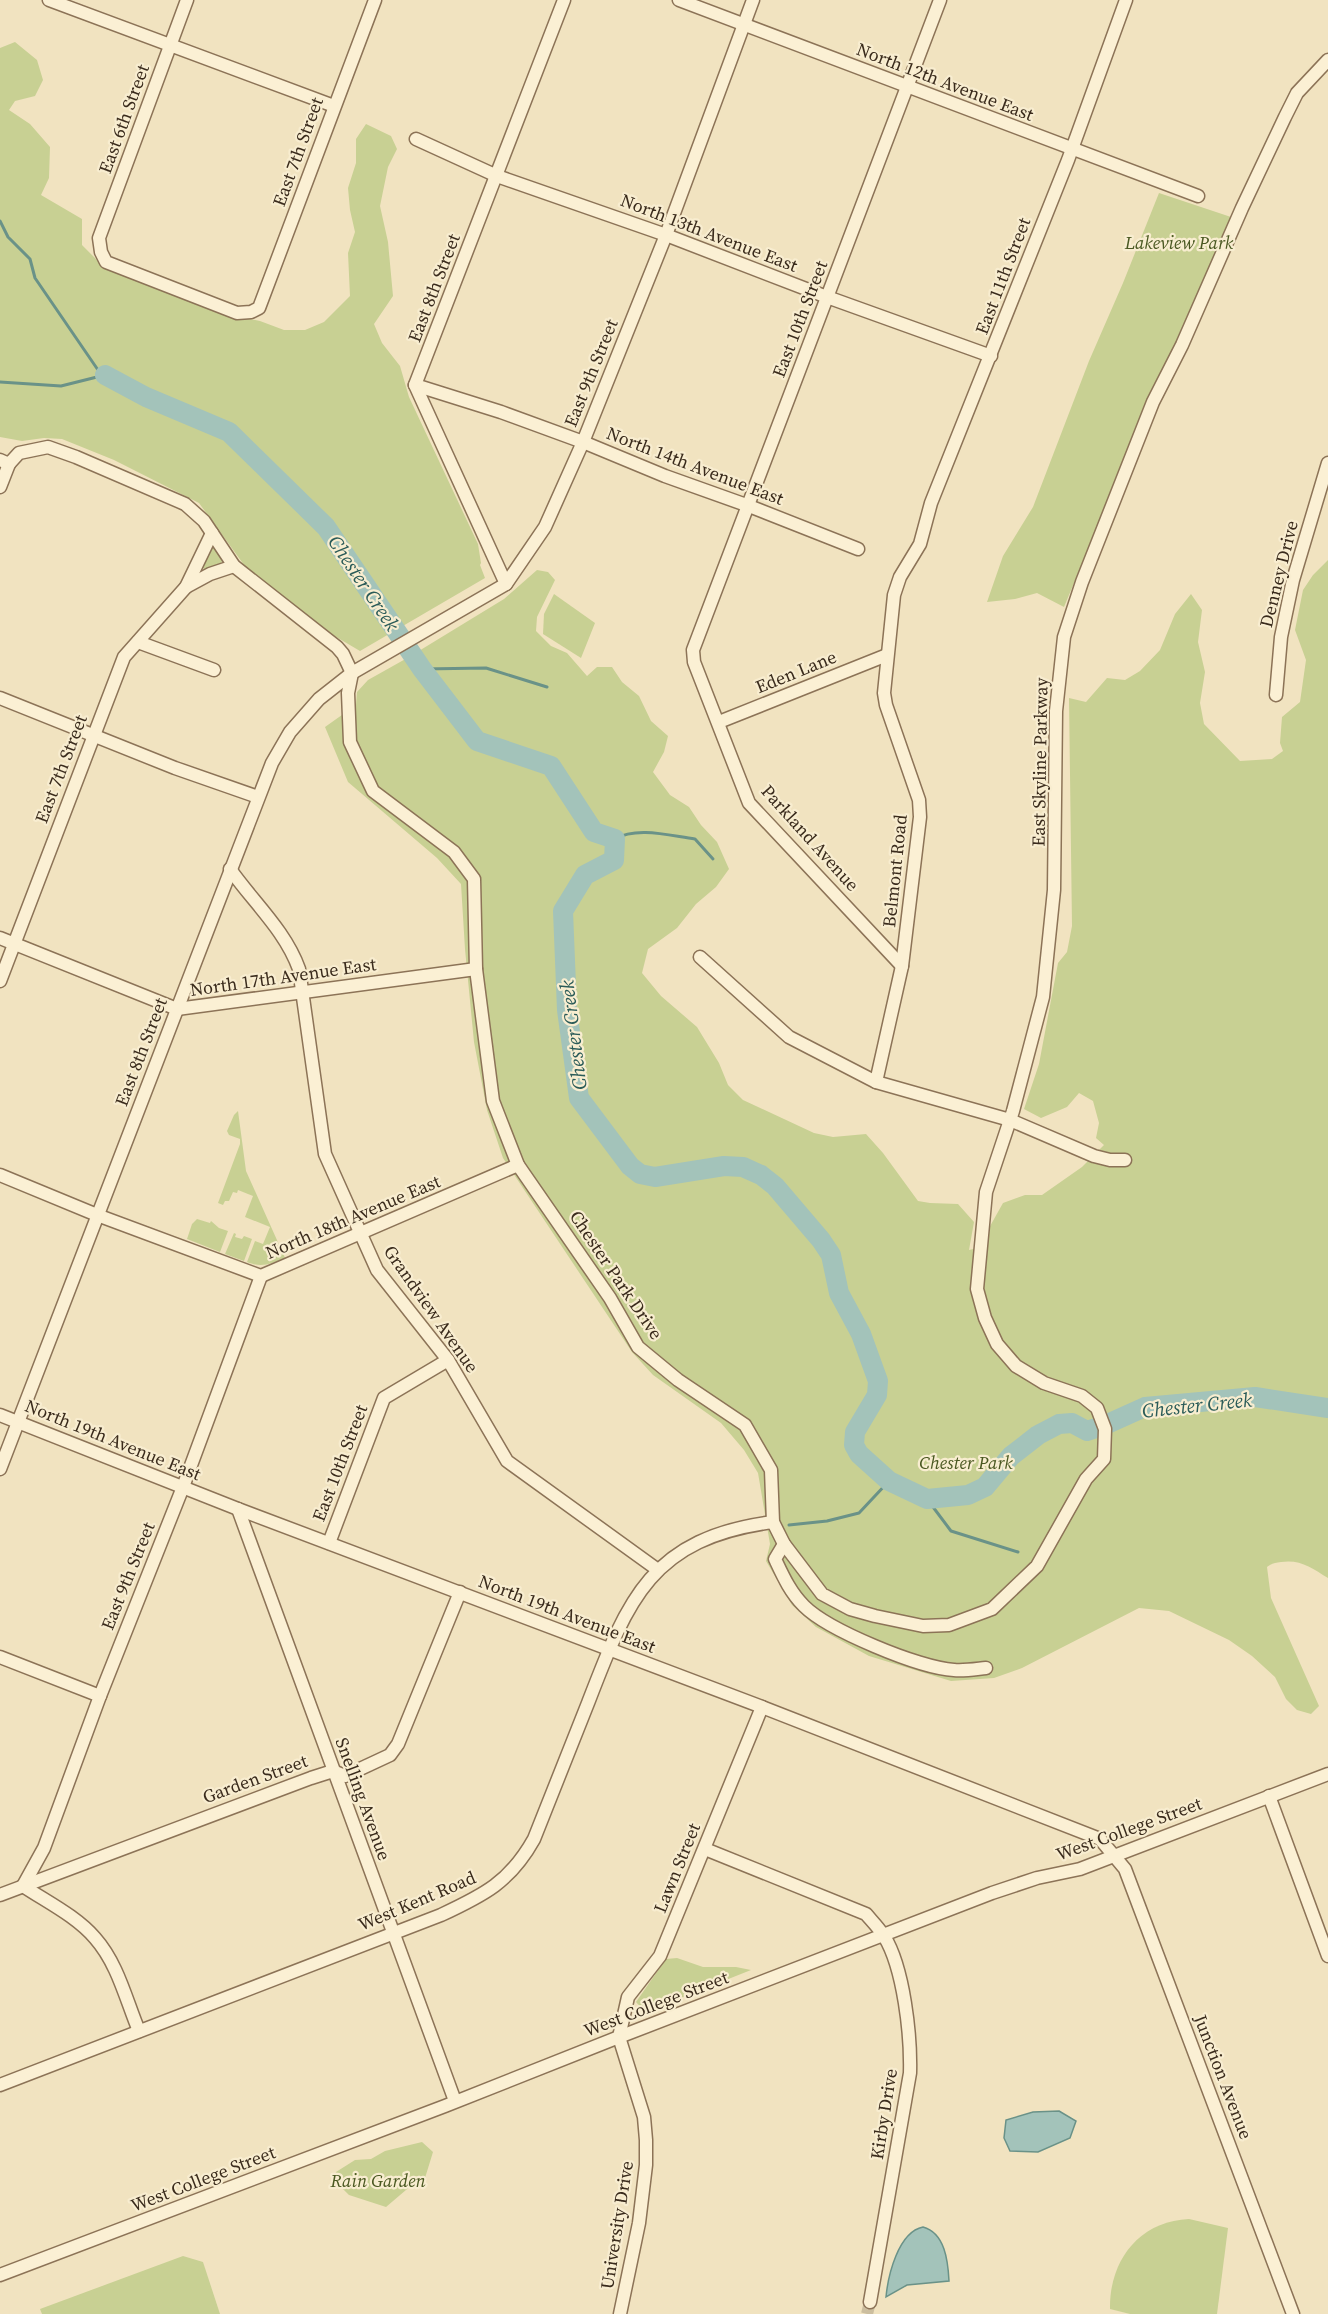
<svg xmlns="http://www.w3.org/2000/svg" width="1328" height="2314" viewBox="0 0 1328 2314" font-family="'Source Serif 4',serif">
  <rect width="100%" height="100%" fill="#f1e3c0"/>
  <g fill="#c8d093">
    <path d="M15,42L37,60L43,80L35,96L15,101L9,110L30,124L50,147L49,178L41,195L82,219V245L101,264L229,315L260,321L284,330H305L324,322L350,296L348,253L355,232L350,210L348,188L356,163V139L366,124L391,136L397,149L388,167L380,206L388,242L393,296L374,324L382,343L400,366L409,397L478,544L481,563L480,565L485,578L360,651L316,625L247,569L199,503L114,460L62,439L44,438L22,441L0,437V48Z"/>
    <path d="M1159,193L1231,217L1150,400L1064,607L1037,593L1015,599L987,602L1003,556L1033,507L1089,361L1123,283Z"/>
    <path d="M212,545L223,560L219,566L204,569L202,566Z"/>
    <path d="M1328,560V1578C1312,1568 1300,1559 1281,1562C1275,1563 1272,1563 1267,1567L1271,1598L1319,1706L1311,1714L1297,1710L1286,1699L1275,1677L1252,1656L1229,1640L1169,1611L1139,1608L1022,1668L994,1678L951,1681L869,1656L816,1627L792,1605L766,1561L770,1544L758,1473L744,1450L721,1423L653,1375L632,1352L503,1158L487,1110L474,1042L465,949L461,884L437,858L348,782L325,727L356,705L357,692L368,680L409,657L504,599L537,570L548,572L555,580L537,617L536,631L551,646L567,653L587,676L597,667H612L622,682L639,696L651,721L668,736L664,752L653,772L670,795L689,807L701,825L717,842L729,869L716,887L696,904L677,928L648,949L642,973L661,996L697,1027L719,1063L728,1085L743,1100L814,1133L833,1137L866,1134L883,1153L918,1201L930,1203L958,1204L974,1222L969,1250L987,1246L989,1228L1003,1203L1025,1195H1042L1082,1167L1104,1145L1096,1138L1099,1123L1093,1101L1079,1093L1067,1107L1041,1118L1024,1109L1039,1064L1058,963L1067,952L1072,926L1069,698L1086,702L1107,678L1125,680L1140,671L1160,650L1175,614L1191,594L1202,610L1198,642L1205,672L1200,703L1204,724L1240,761L1272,759L1283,751L1280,743L1282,717L1300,702L1306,660L1295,630L1303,590L1313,575Z"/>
    <path d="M554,594L595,623L581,658L543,634L544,614Z"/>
    <path d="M238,1111L246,1171L285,1258C270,1264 262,1268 247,1262L255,1241L263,1244L270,1227L245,1217L253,1196L238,1190L237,1193L233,1192L229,1201H225L223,1205L218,1203L240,1144V1139L229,1135L227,1131L234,1115Z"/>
    <path d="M197,1219L210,1223L211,1221L219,1228L228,1231L220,1252L187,1239L192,1224Z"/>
    <path d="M234,1233L236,1234L235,1237L242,1239L244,1236L252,1239L244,1261L225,1254Z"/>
    <path d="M677,1958L703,1967H736L751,1970L653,2009C646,2010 641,2008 636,2002L666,1959Z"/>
    <path d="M422,2142L433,2152L425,2178L413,2184L386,2207L349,2195L335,2181L336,2172L355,2160L371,2159L385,2151Z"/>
    <path d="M1189,2219L1228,2228L1217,2314H1130L1110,2309C1109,2261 1139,2221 1189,2219Z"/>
    <path d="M183,2256L203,2262L220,2314H42L40,2309Z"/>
  </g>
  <g fill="#a3c3ba" stroke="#6a9288" stroke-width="1.5">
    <path d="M1059,2111L1076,2121L1070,2138L1038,2152L1010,2151L1004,2138L1006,2120L1033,2112Z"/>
    <path d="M923,2227C945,2233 948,2261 949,2281L907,2285L886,2297C888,2276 898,2232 923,2227Z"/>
  </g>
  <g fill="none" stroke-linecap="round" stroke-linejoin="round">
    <g stroke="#6a9288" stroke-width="3">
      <path d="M0,221L8,237L30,259L35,278L98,370L105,375"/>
      <path d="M0,382L61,386L105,375"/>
      <path d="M422,669L486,668L547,687"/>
      <path d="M615,839C637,826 671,836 695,839L713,859"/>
      <path d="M927,1499L951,1531L1018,1552"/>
      <path d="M789,1525L827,1521L859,1513L889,1481"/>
    </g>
    <path stroke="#a3c3ba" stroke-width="20" d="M105,375L146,397L229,432L326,527L422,669L477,741L551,766L594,832L615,839L614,860L585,875L563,911L567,1010L579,1098L630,1166L640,1174L655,1177L724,1166L743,1167L761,1175L775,1186L821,1240L831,1255L839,1293L861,1334L878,1381L877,1395L855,1432L854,1445L859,1454L889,1481L927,1499L968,1495L985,1487L1011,1456L1038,1435L1059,1424L1072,1423L1087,1431L1105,1425L1145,1407L1255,1397L1328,1408"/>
    <path stroke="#ccbe9f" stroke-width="12" stroke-dasharray="12 6" stroke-linecap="butt" d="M867,2314L870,2302"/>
    <g stroke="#8c7357" stroke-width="15">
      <g id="minor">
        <path d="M49,0L334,106"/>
        <path d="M187,0L99,238L101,252L106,262L237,313L251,312L259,308L375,0"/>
        <path d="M679,0L1198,196"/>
        <path d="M416,139L497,176L666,235L827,297L991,356"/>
        <path d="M415,385L501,412L583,442L665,476L749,506L858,549"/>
        <path d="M0,460L9,464L19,453L48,447L76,457L185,504L204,521L234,566L337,647L343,654L352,673"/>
        <path d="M0,487L9,464"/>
        <path d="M506,584L415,385L564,0"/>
        <path d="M186,587L210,574L234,566"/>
        <path d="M138,642L214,670"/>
        <path d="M352,673L348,693L350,742L373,791L454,852L474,879L476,969L493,1101L518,1165L610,1298L638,1347L678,1380L745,1425L771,1470L773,1522L784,1544L822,1594L850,1609L875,1616L923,1626L949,1625L992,1609L1037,1566L1086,1479L1104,1459L1105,1429L1097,1408L1082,1396L1044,1383L1016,1366L997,1344L985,1318L977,1289L986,1192L1013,1111L1043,997L1054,890L1056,711L1064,637L1082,582L1153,402L1182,345L1242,208L1285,117L1297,93L1328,60"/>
        <path d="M1276,695L1281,637L1293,580L1328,463"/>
        <path d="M0,698L175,768L258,797"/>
        <path d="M719,722L887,655"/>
        <path d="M230,869C253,902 285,930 299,969L325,1154L377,1270L448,1360L507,1461L658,1570"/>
        <path d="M0,938L177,1009L476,969"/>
        <path d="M700,957L789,1037L876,1082L1010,1120L1094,1156L1110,1160H1125"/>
        <path d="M902,966L749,803L694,662L693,650L940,0"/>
        <path d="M0,981L124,657L186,587L212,533"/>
        <path d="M876,1082L902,966L920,817L919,800L886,705L884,693L894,595L900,577L920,544L931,503L1068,160L1126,0"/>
        <path d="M0,1175L97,1215L261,1276L518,1165"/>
        <path d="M0,1415L238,1509L762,1707L1100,1839L1125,1869L1293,2314"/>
        <path d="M0,1469L272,763L290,732L319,699L352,673L506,584L545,527L583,442L666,235L753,0"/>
        <path d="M238,1509L455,2101"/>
        <path d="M329,1543L384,1398L448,1360"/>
        <path d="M784,1544L775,1559C783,1576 790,1592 804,1606C828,1630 919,1668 954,1670C964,1671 976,1669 986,1668"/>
        <path d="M0,1657L100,1696"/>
        <path d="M1269,1796L1328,1956"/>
        <path d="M705,1849L866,1914C872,1921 879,1928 884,1936C904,1968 911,2036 910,2073L870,2302"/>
        <path d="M0,1895L311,1778L333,1771L345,1776L390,1755L398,1744L460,1592"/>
        <path d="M139,2031C126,2000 118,1964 95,1938C76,1916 47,1902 23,1886L44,1848L100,1696L183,1487L261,1276"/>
        <path d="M0,2085L441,1915C484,1895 510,1882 534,1839C552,1794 570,1749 588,1703C628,1599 651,1538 773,1522"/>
        <path d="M0,2275L445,2106L619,2037L992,1893L1037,1878L1080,1869L1328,1774"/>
        <path d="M620,2314L639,2223L646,2165V2140L644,2117L619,2037L628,1997L660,1956L762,1707"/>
      </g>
    </g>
    <use href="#minor" stroke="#fbf0d4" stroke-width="12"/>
  </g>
  <g text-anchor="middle" stroke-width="4.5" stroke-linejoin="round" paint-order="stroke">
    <g font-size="18" fill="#3a2b1c" stroke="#f8edd0">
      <text transform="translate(945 82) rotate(21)" y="6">North 12th Avenue East</text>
      <text transform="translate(124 119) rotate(-70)" y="6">East 6th Street</text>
      <text transform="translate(298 152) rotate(-70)" y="6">East 7th Street</text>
      <text transform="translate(709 233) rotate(21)" y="6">North 13th Avenue East</text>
      <text transform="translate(1003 276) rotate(-69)" y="6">East 11th Street</text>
      <text transform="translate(434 288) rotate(-69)" y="6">East 8th Street</text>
      <text transform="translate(800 319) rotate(-69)" y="6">East 10th Street</text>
      <text transform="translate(591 373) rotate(-68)" y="6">East 9th Street</text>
      <text transform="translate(695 466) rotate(21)" y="6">North 14th Avenue East</text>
      <text transform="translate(1279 574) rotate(-76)" y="6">Denney Drive</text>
      <text transform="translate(796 672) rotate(-22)" y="6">Eden Lane</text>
      <text transform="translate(1040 762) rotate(-89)" y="6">East Skyline Parkway</text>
      <text transform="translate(61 769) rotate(-69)" y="6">East 7th Street</text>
      <text transform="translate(810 838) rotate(48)" y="6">Parkland Avenue</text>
      <text transform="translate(895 871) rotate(-84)" y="6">Belmont Road</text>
      <text transform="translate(283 977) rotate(-8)" y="6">North 17th Avenue East</text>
      <text transform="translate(141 1052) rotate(-69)" y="6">East 8th Street</text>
      <text transform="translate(353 1217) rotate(-23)" y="6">North 18th Avenue East</text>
      <text transform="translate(616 1275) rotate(56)" y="6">Chester Park Drive</text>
      <text transform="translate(431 1309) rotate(55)" y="6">Grandview Avenue</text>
      <text transform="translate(113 1440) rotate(22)" y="6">North 19th Avenue East</text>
      <text transform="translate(340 1463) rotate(-69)" y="6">East 10th Street</text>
      <text transform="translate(128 1576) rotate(-68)" y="6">East 9th Street</text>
      <text transform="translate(567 1614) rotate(21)" y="6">North 19th Avenue East</text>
      <text transform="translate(255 1779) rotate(-20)" y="6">Garden Street</text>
      <text transform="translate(363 1799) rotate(70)" y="6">Snelling Avenue</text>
      <text transform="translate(1129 1829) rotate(-20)" y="6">West College Street</text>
      <text transform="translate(677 1868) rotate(-68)" y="6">Lawn Street</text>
      <text transform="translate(417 1901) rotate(-23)" y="6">West Kent Road</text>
      <text transform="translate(656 2004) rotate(-21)" y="6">West College Street</text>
      <text transform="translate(1223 2077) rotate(69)" y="6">Junction Avenue</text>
      <text transform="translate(884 2114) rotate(-81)" y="6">Kirby Drive</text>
      <text transform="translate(203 2179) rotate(-21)" y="6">West College Street</text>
      <text transform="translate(617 2225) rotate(-81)" y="6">University Drive</text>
    </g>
    <g font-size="18" font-style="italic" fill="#4a5821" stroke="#f8edd0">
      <text x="1179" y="249">Lakeview Park</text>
      <text x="966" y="1469">Chester Park</text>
      <text x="378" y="2187">Rain Garden</text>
    </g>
    <g font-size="20" font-style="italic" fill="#2a5b58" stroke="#f8edd0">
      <text transform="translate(364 583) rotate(56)" y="7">Chester Creek</text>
      <text transform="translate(573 1035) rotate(-97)" y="7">Chester Creek</text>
      <text transform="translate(1197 1405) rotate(-6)" y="7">Chester Creek</text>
    </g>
  </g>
</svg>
